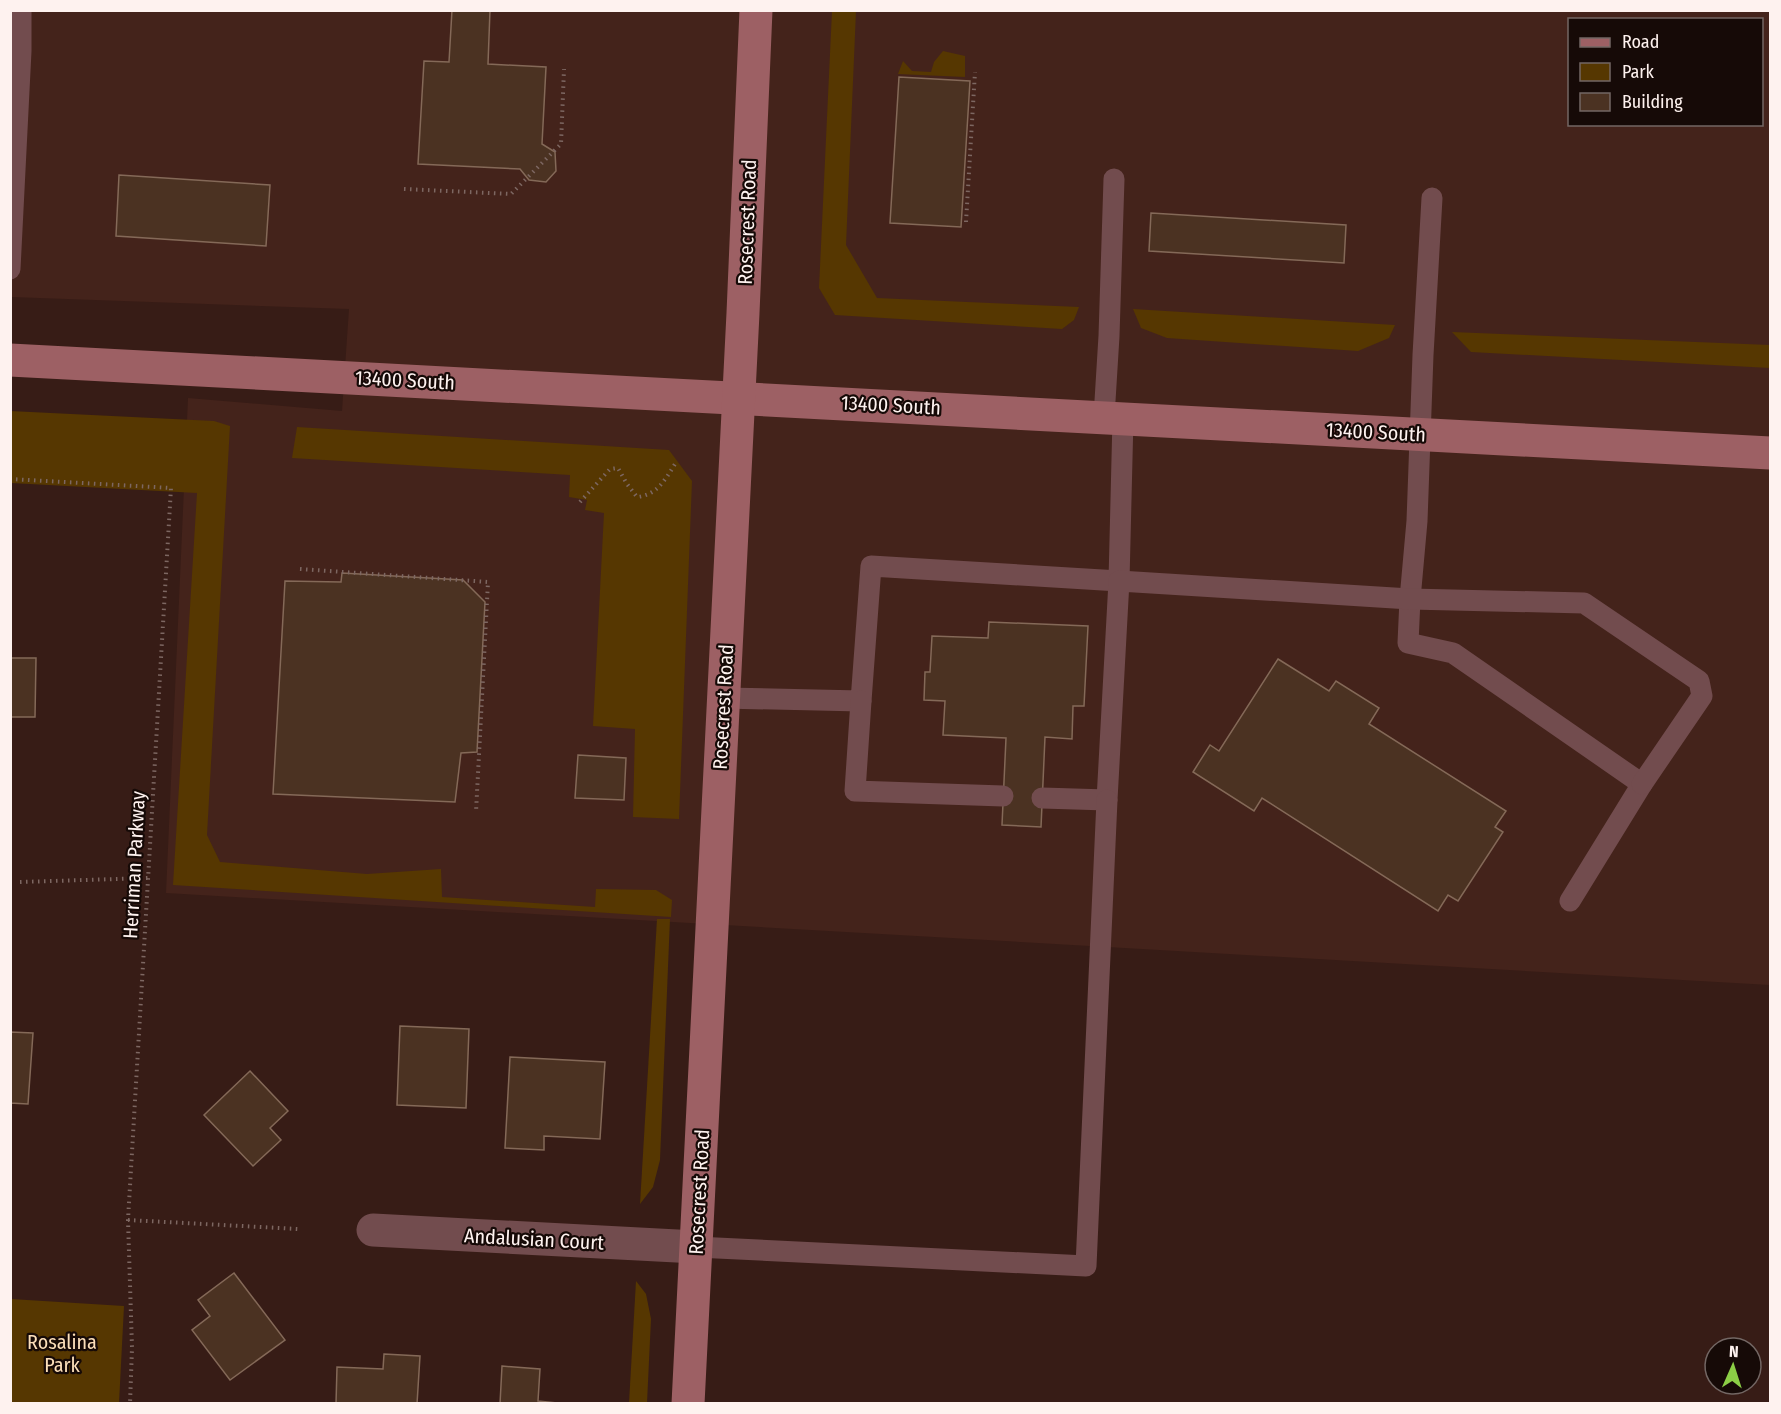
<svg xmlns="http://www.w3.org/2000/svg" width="1781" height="1414" viewBox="0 0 1781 1414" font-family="'Fira Sans Condensed',sans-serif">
  <rect width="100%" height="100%" fill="#371c16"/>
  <path fill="#44231b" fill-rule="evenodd" d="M11,11H1770V985L166,893L188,398L342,411L349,309L11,297ZM1570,20H1762V124H1570Z"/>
  <g fill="#563701">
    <path d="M832,11H856L846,245L877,298L1079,307L1074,320L1062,329L835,315L819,288Z"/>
    <path d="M943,51L965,56V77L898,74L903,61L912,71L931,72L934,62Z"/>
    <path d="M1133,309L1395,325L1389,338L1358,351L1167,338L1141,328Z"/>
    <path d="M1452,332L1770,345V368L1471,352Z"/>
    <path d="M10,411L214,421L230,426L207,835L220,862L367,874L441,869L442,897L595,907L596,889L656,890L672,900L671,917L173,885L197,493L11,483Z"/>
    <path d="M297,427L669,450L692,481L679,819L633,817L635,729L593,726L604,513L585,510L587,500L569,497L570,475L292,458Z"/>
    <path d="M657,919H670L660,1160L653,1187L640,1204Z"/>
    <path d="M636,1281L646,1294L651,1319L647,1403H629Z"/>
    <path d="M11,1299L124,1306L119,1403H11Z"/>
  </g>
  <g fill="#4b3222" stroke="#846958" stroke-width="1.5">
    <path d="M452,10H490L488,64L546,67L542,144L555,152L556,171L546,182L529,180L520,169L418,164L424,61L449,62Z"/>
    <path d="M899,77L970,81L961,227L890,223Z"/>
    <path d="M119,175L270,185L266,246L116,236Z"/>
    <path d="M1151,213L1346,225L1344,263L1149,251Z"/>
    <path d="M342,573L463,580L485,602L477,752L461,753L455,802L273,794L285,581L341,582Z"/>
    <path d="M989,622L1088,626L1084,706H1073L1072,739L1045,737L1041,827L1002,825L1006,738L943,735L945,701L924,700L925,672H930L932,636L988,638Z"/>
    <path d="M10,658H36L35,717H10Z"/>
    <path d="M1278,659L1329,691L1336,681L1379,708L1369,724L1506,811L1495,827L1503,832L1458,901L1448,895L1438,911L1262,798L1254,811L1193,772L1210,745L1219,751Z"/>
    <path d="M578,755L626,758L624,800L575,798Z"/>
    <path d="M400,1026L469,1029L466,1108L397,1105Z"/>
    <path d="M10,1032L33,1033L28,1104L10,1103Z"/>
    <path d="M510,1057L605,1062L600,1139L544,1136V1150L505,1148Z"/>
    <path d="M250,1071L288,1111L270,1128L281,1140L253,1166L204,1115Z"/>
    <path d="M234,1273L285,1340L230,1380L192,1330L210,1316L198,1300Z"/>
    <path d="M384,1354L420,1356L417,1404H336L337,1367L383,1369Z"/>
    <path d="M502,1366L540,1369L538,1401L567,1404H500Z"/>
  </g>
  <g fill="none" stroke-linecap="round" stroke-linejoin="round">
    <g stroke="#7d6762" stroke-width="4" stroke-dasharray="1.5 4.5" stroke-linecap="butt">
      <path d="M404,189L511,194L561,144L564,69"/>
      <path d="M966,222L975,72"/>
      <path d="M10,479L171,488L128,1220L132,1348L130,1404"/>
      <path d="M580,502L610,469L618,468L627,484L637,497C657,495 665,480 675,464"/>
      <path d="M300,569L488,582L476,812"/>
      <path d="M20,882L148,878"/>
      <path d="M128,1220L298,1229"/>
    </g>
    <g stroke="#724c4e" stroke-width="21">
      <path d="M1432,198L1423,355L1417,521L1410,599L1408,643L1453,653L1642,784L1570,901"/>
      <path d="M10,269L21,51V10"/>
      <path d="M1104,417L1109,336L1114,179"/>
      <path d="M724,698L861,701L871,566L1119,581L1123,418"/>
      <path d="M861,701L855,791L1003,796"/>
      <path d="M1042,798L1107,800L1119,581L1410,599L1584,603L1699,681L1702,696L1642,784"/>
      <path d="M696,1247L1086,1266L1107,800"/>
    </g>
    <path stroke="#724c4e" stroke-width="33" d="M373,1230L696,1247"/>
    <g stroke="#9d6064" stroke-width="33">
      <path d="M10,360L1770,453"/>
      <path d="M688,1404L743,313L756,10"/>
    </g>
  </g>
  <g text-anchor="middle" stroke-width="4.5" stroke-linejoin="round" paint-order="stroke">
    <g font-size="20" fill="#fef2ef" stroke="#160a07">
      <text transform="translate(747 222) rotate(-88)" y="7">Rosecrest Road</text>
      <text transform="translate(405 380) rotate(3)" y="7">13400 South</text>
      <text transform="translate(891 405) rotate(3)" y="7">13400 South</text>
      <text transform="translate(1376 432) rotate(3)" y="7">13400 South</text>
      <text transform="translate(723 707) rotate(-87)" y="7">Rosecrest Road</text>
      <text transform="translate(134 865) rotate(-87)" y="7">Herriman Parkway</text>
      <text transform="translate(699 1192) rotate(-87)" y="7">Rosecrest Road</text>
      <text transform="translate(534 1239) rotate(3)" y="7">Andalusian Court</text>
    </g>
    <g font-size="20" fill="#fcdfba" stroke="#160a07">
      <text x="62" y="1349">Rosalina<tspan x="62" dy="23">Park</tspan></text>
    </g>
  </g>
  <rect width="1781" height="1414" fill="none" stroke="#fef2ef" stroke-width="24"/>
  <rect x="1568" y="18" width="195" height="108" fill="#160a07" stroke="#736764" stroke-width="1.5"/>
  <rect x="1580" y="38" width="30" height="9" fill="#9d6064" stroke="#736764" stroke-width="1.5"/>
  <text x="1622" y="48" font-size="18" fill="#fef2ef">Road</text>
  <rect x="1580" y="63" width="30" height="18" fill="#563701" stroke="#736764" stroke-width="1.5"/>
  <text x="1622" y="78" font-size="18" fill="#fef2ef">Park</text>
  <rect x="1580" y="93" width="30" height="18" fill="#4b3222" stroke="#736764" stroke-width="1.5"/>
  <text x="1622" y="108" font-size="18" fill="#fef2ef">Building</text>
  <g transform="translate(1733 1366) rotate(3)"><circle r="28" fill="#160a07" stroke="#736764" stroke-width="1.5"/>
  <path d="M0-4.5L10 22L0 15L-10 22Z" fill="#8cce46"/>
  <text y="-9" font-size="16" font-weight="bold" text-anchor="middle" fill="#fef2ef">N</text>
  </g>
</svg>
